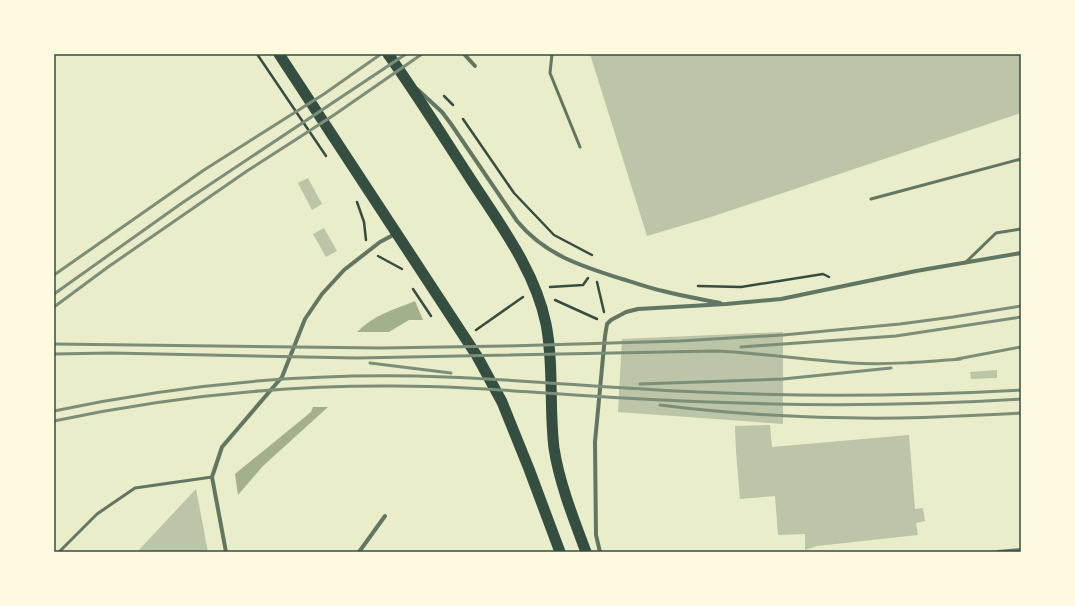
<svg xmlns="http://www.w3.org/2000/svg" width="1075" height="606" viewBox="0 0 1075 606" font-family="Arial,sans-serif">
  <rect width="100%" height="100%" fill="#e9edc9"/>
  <g fill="#a3b18a">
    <path d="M415,301L423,320H409L389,332H357C374,315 393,310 415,301Z"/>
    <path d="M313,407H328L263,466L238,495L235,474L311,412Z"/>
  </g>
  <g fill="#bcc5a7">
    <path d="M590,54H1021V113L711,217L647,236Z"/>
    <path d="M308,178L322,204L312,210L298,183Z"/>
    <path d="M324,228L337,251L326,257L313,234Z"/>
    <path d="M783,332V424L618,412L622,339Z"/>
    <path d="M997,370V378L971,379L970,372Z"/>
    <path d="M770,425L772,447L909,435L915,509L923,508L925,521L916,523L918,535L817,546L805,550V534L778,535L775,496L740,499L736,452L735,426Z"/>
    <path d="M196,489L208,552H137Z"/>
  </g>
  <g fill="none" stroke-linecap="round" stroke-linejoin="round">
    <g stroke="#344e41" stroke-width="2.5">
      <path d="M257,54L326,156"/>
      <path d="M444,96L453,105"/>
      <path d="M463,119L514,193L554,235L592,255"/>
      <path d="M357,202L364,222L366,240"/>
      <path d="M378,256L402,269"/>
      <path d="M597,282L604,312"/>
      <path d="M698,286L741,287L823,274L829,277"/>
      <path d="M550,287L583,285L588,278"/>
      <path d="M413,289L431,316"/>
      <path d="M555,300L597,319"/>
      <path d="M476,330L523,297"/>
    </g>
    <g stroke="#617663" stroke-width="3">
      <path d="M552,54L550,73L580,147"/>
      <path d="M871,199L1021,159"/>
      <path d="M965,263L996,233L1021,229"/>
      <path d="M59,552L97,514L135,488L212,477"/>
    </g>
    <g stroke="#617663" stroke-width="4">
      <path d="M464,54L475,66"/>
      <path d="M417,89L442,112L451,124L517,221C545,255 581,266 622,279C636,283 649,288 663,291C682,296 701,299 720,303"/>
      <path d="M226,552L212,477L222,447L282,377L305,319L322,294L344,270L380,242L395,234"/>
      <path d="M359,552L385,516"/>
      <path d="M600,552L596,535L595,442L605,336L607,324L611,320L626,312L638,309L726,304L781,299L916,271L1021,253"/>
      <path d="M998,552L1021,550"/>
    </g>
    <g stroke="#344e41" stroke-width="11">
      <path d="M279,54L477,356L502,402L529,469L560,552"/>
      <path d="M388,54C416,93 442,135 468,175C498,222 535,269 546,324C554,365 549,407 554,448C559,482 574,520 586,552"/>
    </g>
    <g stroke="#7c8e77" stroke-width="3">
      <path d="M54,275L204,170L324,94L381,54"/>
      <path d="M54,294L182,203L406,54"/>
      <path d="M54,307L108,267L247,171L334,115L422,54"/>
      <path d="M54,344L381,348L505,346L680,341L783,335L900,324L953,317L1021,306"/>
      <path d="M741,347L896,336L1021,317"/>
      <path d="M54,354L111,353L357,358L716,351C761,353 805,360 851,363C887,365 924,362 961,359"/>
      <path d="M957,359L1021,347"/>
      <path d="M370,363L451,373"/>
      <path d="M640,384L783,379L891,368"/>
      <path d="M660,405C739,415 820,419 900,418C940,417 981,415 1021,413"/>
      <path d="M54,411C181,384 316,372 446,377C531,380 615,389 699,392C806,397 914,396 1021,390"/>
      <path d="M54,421C162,398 273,386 383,386C469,385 555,395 641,399C767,406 895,407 1021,399"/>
    </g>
  </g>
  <rect width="1075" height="606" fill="none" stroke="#fefae0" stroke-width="110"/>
  <rect x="55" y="55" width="965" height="496" fill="none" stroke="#344e41" stroke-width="1.5"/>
</svg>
